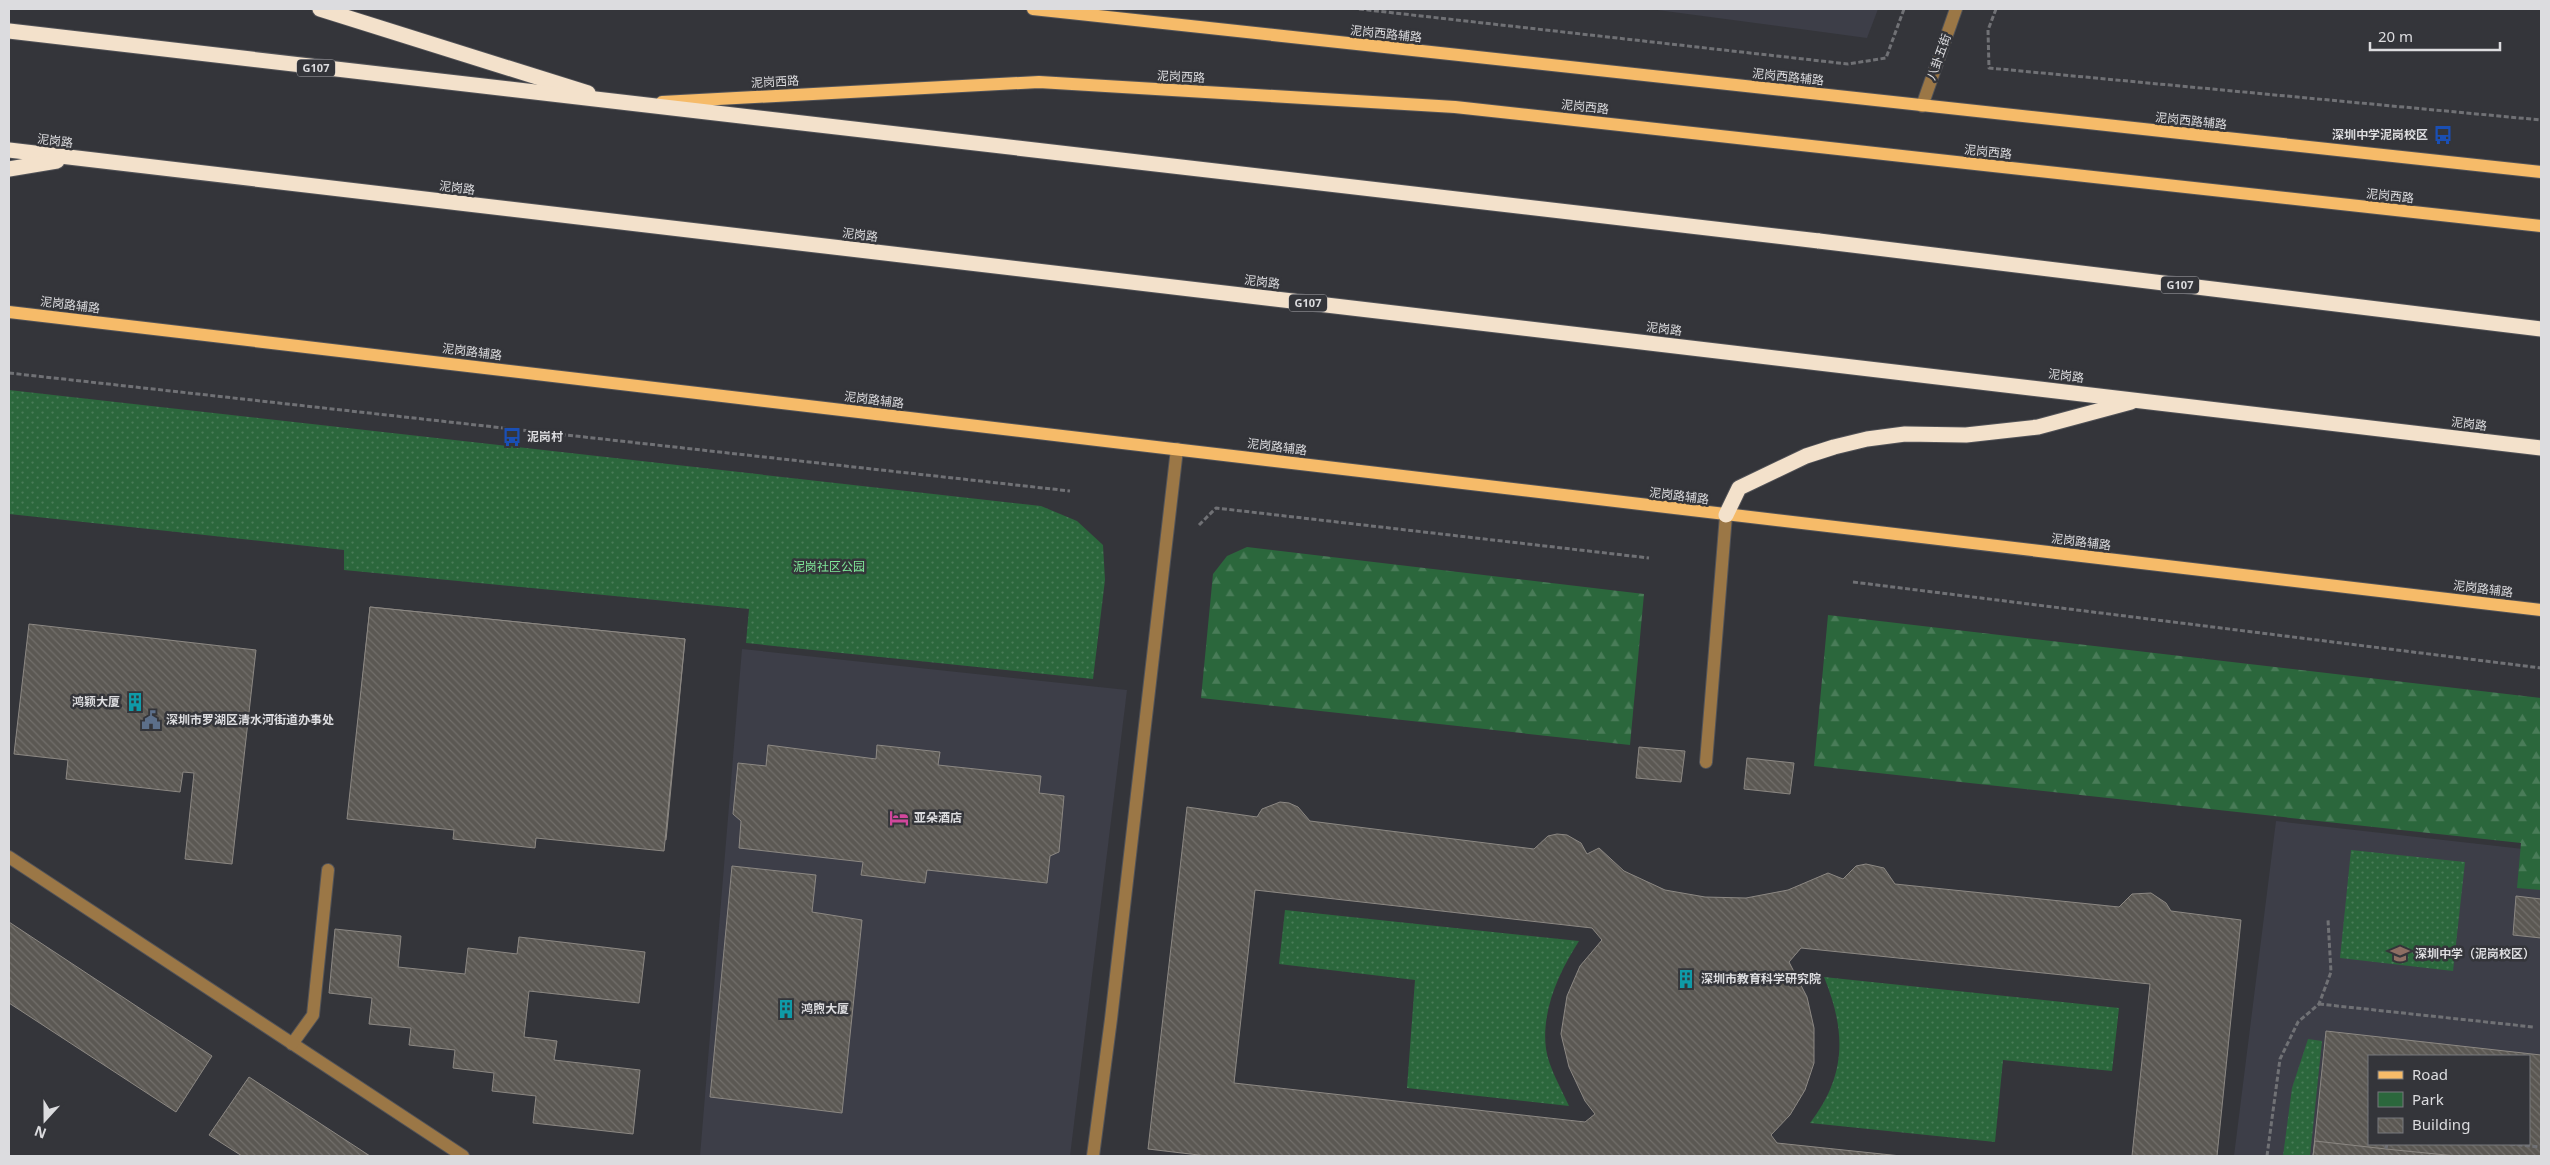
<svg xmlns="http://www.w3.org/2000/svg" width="2550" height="1165" viewBox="0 0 2550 1165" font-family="'Noto Sans','Noto Sans SC',sans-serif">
  <defs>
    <pattern id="green-dots" width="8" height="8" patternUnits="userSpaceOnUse" patternTransform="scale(1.25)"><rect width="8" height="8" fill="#2b673c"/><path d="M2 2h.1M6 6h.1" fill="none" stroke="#497c58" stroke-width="1.8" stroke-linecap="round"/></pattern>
    <pattern id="forest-firs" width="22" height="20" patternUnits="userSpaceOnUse" patternTransform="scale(1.25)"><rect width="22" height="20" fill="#2b673c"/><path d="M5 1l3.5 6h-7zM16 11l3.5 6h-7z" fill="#497c58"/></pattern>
    <pattern id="building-back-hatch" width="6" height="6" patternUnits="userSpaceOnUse" patternTransform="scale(1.25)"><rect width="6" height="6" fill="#5b5853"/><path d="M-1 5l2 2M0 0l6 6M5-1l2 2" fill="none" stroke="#726f6b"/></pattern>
  </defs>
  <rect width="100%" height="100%" fill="#34353a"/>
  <g fill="#3d3e48" fill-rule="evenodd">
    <path d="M1650,9H1878L1867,38Z"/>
    <path d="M742,649L1127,690L1070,1156H700Z"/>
    <path d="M2276,821L2541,851V1156H2234ZM2369,1056H2529V1144H2369Z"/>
  </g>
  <g fill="url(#green-dots)">
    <path d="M9,390L1041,506L1077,521L1103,545L1105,580L1093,679L746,643L749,609L344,570V550L9,514Z"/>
    <path d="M2351,850L2465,862L2453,971L2340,958Z"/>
    <path d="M1285,910L1579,941C1559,972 1541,1011 1546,1049C1549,1068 1561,1088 1569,1106L1407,1088L1415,980L1279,964Z"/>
    <path d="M1824,977L2119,1008L2112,1071L2003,1060L1995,1142L1810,1123C1847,1075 1846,1031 1824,977Z"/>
    <path d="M2308,1039L2322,1041L2310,1156H2283L2292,1088Z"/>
  </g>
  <g fill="url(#forest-firs)">
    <path d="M1247,547L1644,594L1630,745L1201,698L1213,574L1227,556Z"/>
    <path d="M1828,615L2541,698V890L2517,888L2521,843L1814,766Z"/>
  </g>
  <g fill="url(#building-back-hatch)" stroke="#8c8883" fill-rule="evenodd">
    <path d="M370,607L685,639L666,840L649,838L648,846L613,843L614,832L595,830L604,724L633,727L637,679L590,675L587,705L566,703L563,739L468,730L472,693L454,691L458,660L413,656L409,702L428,704L418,812L396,810L395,819L368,816L369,805L350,803Z"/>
    <path d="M370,607L685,639L664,851L536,838L535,848L453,839L454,830L347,819Z"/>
    <path d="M29,624L256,650L232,864L185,859L194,773L183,772L180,792L66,779L68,760L14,754Z"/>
    <path d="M768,745L876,759L877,745L940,752L938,765L1041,776L1039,793L1064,796L1059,852L1050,856L1047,883L927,870L925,883L861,875L863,862L739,848L741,821L733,814L738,763L766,766Z"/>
    <path d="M1639,747L1685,751L1681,782L1636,778Z"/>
    <path d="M1747,758L1794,763L1790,794L1744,789Z"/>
    <path d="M1280,802L1289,803L1298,807L1310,821L1534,849L1548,836L1557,834L1567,835L1581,843L1587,854L1599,848L1624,871L1665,890L1705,897L1746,898L1788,890L1828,873L1843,879L1856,866L1866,864L1884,868L1895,884L2119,907L2132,894L2151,893L2166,903L2171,911L2241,920L2217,1156H2132L2150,984L1801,948L1789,962L1807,997L1814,1028V1063L1805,1090L1790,1115L1771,1135L1777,1143L1901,1156H1207L1148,1149L1187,807L1257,817L1262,809ZM1255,890L1592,928L1602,940L1580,966L1567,996L1561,1034L1569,1067L1585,1101L1595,1114L1585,1122L1234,1083Z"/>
    <path d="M732,866L816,875L812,912L862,920L842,1113L710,1097Z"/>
    <path d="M2516,896L2541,899V938L2513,935Z"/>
    <path d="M9,922L212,1056L176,1112L9,1003Z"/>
    <path d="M335,929L401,936L398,967L465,974L468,948L517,954L519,937L645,952L639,1003L529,991L524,1037L557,1041L554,1060L640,1070L633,1134L533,1123L536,1096L492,1091L494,1073L453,1068L455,1050L409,1045L411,1028L369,1024L372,998L329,993Z"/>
    <path d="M2326,1031L2541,1055V1156H2313ZM2369,1056H2529V1144H2369Z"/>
    <path d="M249,1077L370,1156H242L209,1135Z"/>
    <path d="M2315,1141L2386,1149L2456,1156H2313Z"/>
  </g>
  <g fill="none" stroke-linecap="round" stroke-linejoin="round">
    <g stroke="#525358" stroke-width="14">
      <g id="minor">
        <path d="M1922,106L1956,9"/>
        <path d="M1706,762L1726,515"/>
        <path d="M9,857L463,1156"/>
        <path d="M292,1044L313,1015L328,870"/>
        <path d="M1093,1156L1111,1019L1177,449"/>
      </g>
    </g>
    <g stroke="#525358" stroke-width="14">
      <g id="major">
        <path d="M1033,9L2541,172"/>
        <path d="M662,102L1039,82L1455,107L2541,226"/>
        <path d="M9,312L2541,610"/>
      </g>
    </g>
    <g stroke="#525358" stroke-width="17">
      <g id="highway">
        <path d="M320,9L588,93"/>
        <path d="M9,31L1819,241"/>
        <path d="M9,150L2541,448"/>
        <path d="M9,169L57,161"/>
        <path d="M1726,515L1739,488L1806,456L1834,447L1867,439L1905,434L1966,435L2038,427L2131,402"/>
      </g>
    </g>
    <g stroke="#707175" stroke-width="3" stroke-dasharray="5 2.5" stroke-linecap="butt">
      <path d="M1359,9L1848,64L1886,58L1904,9"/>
      <path d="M1996,9L1988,30L1989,68L2541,120"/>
      <path d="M9,373L1070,491"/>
      <path d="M1199,525L1216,508L1649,558"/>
      <path d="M1853,582L2541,668"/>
      <path d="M2319,1004L2533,1027"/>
      <path d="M2510,1144L2541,1147"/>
      <path d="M2386,1149L2387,1144"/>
      <path d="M2267,1156L2280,1059L2298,1022L2319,1004L2331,972L2328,920"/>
    </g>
    <use href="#minor" stroke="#9b7746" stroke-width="12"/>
    <use href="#major" stroke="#f6bb69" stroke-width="12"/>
    <use href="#highway" stroke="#f3e1cb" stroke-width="15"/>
    <g stroke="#525358" stroke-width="17" stroke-linecap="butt">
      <path id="highway-bridge" d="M1819,241L2541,329"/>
    </g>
    <use href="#highway-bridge" stroke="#f3e1cb" stroke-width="15"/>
  </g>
  <defs>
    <g id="bus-bare" transform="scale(1.5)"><path d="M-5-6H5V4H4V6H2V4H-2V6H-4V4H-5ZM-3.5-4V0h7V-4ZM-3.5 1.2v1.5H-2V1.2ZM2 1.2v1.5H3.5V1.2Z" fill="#1a4fb4" stroke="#34353a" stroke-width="2.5" paint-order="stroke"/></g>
    <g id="building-bare" transform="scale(1.5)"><path d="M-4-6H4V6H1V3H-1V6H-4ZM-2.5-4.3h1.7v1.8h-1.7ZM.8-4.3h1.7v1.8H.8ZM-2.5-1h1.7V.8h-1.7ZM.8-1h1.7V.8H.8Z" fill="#0f9aa8" stroke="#34353a" stroke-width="2.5" paint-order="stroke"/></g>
    <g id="civic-bare" transform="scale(1.5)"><path d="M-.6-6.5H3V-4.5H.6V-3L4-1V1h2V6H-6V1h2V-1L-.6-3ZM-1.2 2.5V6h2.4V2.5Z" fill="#5c6f8a" stroke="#34353a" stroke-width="2.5" paint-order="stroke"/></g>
    <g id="hotel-bare" transform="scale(1.5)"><path d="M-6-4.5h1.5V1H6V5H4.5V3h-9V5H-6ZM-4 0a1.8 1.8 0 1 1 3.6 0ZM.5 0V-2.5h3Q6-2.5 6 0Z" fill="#d1479c" stroke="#34353a" stroke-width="2.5" paint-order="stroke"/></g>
    <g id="school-bare" transform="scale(1.5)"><path d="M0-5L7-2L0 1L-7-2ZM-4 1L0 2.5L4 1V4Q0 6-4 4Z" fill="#8d6e63" stroke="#34353a" stroke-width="2.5" paint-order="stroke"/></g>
  </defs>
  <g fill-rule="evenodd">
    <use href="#bus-bare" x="2443" y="135"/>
    <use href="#bus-bare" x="512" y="437"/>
    <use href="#building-bare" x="135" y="702"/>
    <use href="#civic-bare" x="151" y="720"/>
    <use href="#hotel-bare" x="899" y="818"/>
    <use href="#school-bare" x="2400" y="954"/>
    <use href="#building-bare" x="1686" y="979"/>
    <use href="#building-bare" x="786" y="1009"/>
  </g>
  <g text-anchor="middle" stroke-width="5" stroke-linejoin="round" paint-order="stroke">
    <g fill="#34353a" stroke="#aaaaae" stroke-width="1">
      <rect x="297" y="59.5" width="38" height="17" rx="4"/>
      <rect x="2161" y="276.5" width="38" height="17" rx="4"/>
      <rect x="1289" y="294.5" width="38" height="17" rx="4"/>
    </g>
    <g font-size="11" font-weight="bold" fill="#dcdcdf">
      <text x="316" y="72">G107</text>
      <text x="2180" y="289">G107</text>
      <text x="1308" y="307">G107</text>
    </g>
    <g font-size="12" fill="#dcdcdf" stroke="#34353a">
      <text transform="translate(1386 34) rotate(6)" y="4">泥岗西路辅路</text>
      <text transform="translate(1939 57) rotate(-70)" y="4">八卦五街</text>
      <text transform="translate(1181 77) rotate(3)" y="4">泥岗西路</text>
      <text transform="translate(1788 77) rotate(6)" y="4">泥岗西路辅路</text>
      <text transform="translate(775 82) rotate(-3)" y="4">泥岗西路</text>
      <text transform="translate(1585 107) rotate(6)" y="4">泥岗西路</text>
      <text transform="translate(2191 121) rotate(6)" y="4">泥岗西路辅路</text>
      <text transform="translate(55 141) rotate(7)" y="4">泥岗路</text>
      <text transform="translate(1988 152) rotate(6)" y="4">泥岗西路</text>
      <text transform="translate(457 188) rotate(7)" y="4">泥岗路</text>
      <text transform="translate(2390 196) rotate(6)" y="4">泥岗西路</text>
      <text transform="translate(860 235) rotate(7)" y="4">泥岗路</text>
      <text transform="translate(1262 282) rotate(7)" y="4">泥岗路</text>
      <text transform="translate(70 305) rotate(7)" y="4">泥岗路辅路</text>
      <text transform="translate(1664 329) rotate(7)" y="4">泥岗路</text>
      <text transform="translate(472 352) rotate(7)" y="4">泥岗路辅路</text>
      <text transform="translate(2066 376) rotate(7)" y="4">泥岗路</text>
      <text transform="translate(874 400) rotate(7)" y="4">泥岗路辅路</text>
      <text transform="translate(2469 424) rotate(7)" y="4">泥岗路</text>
      <text transform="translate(1277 447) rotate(7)" y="4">泥岗路辅路</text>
      <text transform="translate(1679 496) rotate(7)" y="4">泥岗路辅路</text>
      <text transform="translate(2081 542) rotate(7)" y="4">泥岗路辅路</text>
      <text transform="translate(2483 589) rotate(7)" y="4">泥岗路辅路</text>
    </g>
    <g font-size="12" font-weight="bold" fill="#dcdcdf" stroke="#34353a" text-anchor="start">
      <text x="2428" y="139" text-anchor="end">深圳中学泥岗校区</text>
      <text x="527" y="441">泥岗村</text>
      <text x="120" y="706" text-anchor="end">鸿颖大厦</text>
      <text x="166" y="724">深圳市罗湖区清水河街道办事处</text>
      <text x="914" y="822">亚朵酒店</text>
      <text x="2415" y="958">深圳中学（泥岗校区）</text>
      <text x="1701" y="983">深圳市教育科学研究院</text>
      <text x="801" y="1013">鸿煦大厦</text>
    </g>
    <g font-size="12" fill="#80e99a" stroke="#34353a">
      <text x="829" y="571">泥岗社区公园</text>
    </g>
  </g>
  <rect width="2550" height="1165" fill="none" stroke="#dcdcdf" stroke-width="20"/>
  <rect x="2368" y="1055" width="162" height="90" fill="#34353a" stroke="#77787c"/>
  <rect x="2378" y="1071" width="25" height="8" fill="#f6bb69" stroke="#77787c"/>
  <text x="2412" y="1080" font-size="15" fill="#dcdcdf">Road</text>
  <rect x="2378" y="1092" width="25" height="15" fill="#2b673c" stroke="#77787c"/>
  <text x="2412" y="1105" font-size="15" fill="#dcdcdf">Park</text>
  <rect x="2378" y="1118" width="25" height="15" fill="url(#building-back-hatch)" stroke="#77787c"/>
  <text x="2412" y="1130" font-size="15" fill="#dcdcdf">Building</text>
  <g transform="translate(45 1120) rotate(201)" stroke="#34353a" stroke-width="4" paint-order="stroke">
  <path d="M0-4L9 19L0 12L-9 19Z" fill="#dcdcdf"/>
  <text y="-8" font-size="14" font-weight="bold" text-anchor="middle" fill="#dcdcdf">N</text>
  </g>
  <path d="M2370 42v8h130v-8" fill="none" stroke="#dcdcdf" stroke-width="2.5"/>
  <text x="2378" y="42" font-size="15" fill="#dcdcdf" stroke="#34353a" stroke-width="4" paint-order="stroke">20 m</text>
</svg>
